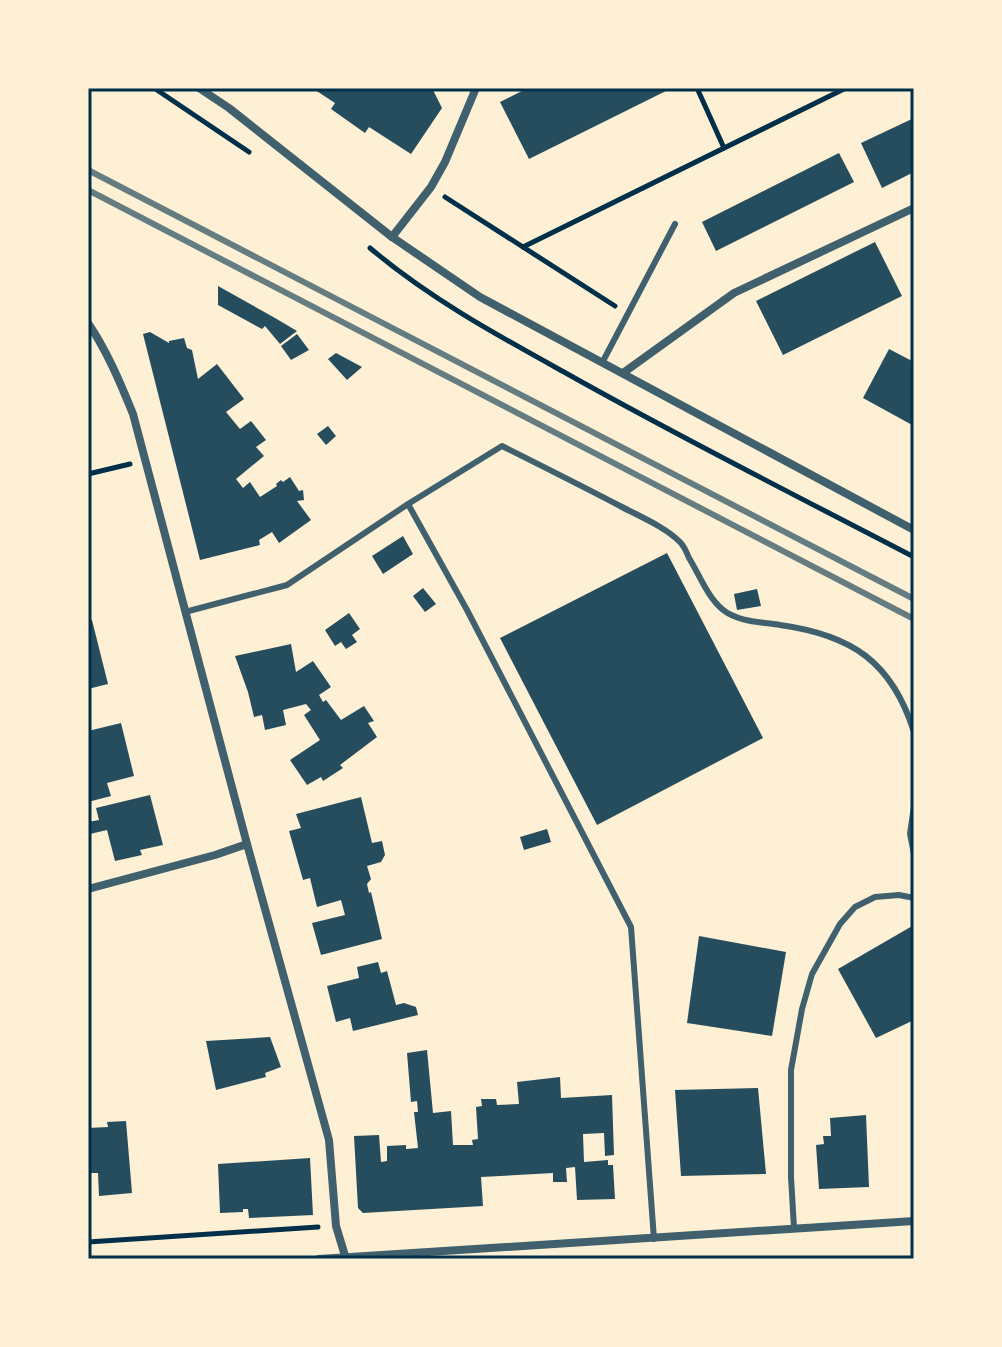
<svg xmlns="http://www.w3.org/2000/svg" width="1002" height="1347" viewBox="0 0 1002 1347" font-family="Inter,sans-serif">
  <rect width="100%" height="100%" fill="#fdf0d5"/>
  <g fill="#264d5e">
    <path d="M312,88H432L442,108L411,154L369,127L365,133L331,109L335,103Z"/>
    <path d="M528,88H672L529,159L500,102Z"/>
    <path d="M914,118V172L882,188L861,143Z"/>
    <path d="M839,153L854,182L716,251L702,222Z"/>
    <path d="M875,242L902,296L783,355L756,301Z"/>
    <path d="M218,286L275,318L297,331L280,344L265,326L262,329L218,305Z"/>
    <path d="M150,332L169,343V341L184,338L187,348L192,350L198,379L217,364L244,399L226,412L240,429L251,421L266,440L256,447L264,456L236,479L243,488L250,482L260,497L277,486L276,484L281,480L283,482L290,477L299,491L303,490L304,500L297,501L311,520L279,543L272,532L259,540L260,545L200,560L143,334Z"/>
    <path d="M297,334L309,350L291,360L281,346Z"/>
    <path d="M889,349L914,362V426L863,398Z"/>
    <path d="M336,353L362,367L347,380L328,359Z"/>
    <path d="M328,426L336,436L326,445L317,434Z"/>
    <path d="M403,536L413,554L383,574L372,556Z"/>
    <path d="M667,553L763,738L597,825L500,638Z"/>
    <path d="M423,588L436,604L425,612L413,596Z"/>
    <path d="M757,589L761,606L737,610L734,594Z"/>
    <path d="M349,613L360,629L352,635L357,642L346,649L341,642L335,646L325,630Z"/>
    <path d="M92,620L108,684L88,689V621Z"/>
    <path d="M291,644L296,672L313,661L331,687L319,695L323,702L326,700L341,720L364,706L374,721L368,723L377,737L340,765L343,768L323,781L321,777L307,785L290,760L320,740L304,715L311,710L306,704L283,710L286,725L265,730L262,715L254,717L248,692L235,656Z"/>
    <path d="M121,723L134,776L107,783L111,796L88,802V731Z"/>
    <path d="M150,795L163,845L140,850L142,855L115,861L107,830L90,834L88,822L99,820L96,808Z"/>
    <path d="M361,797L372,843L382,841L385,855L381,862L367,866L371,879L367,884L369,893L371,892L382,939L321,955L312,923L345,915L341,900L317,907L310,878L303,880L289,831L301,828L296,814Z"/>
    <path d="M547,829L551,842L524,850L520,837Z"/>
    <path d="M914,925V1020L876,1038L838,969Z"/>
    <path d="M699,936L786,952L772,1036L687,1023Z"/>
    <path d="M378,962L381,973L387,971L396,1005L404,1003L416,1007L418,1015L353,1031L350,1018L336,1022L327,986L359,978L357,967Z"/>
    <path d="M270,1037L281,1067L265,1073L266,1077L216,1090L206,1041Z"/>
    <path d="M427,1050L433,1113L451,1111L453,1145H473L472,1140L478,1139L476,1107L482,1106L481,1099H496L497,1105L519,1104L517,1082L560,1077L561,1098L612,1095L614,1155L605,1156L604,1133L583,1134L584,1162L608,1160V1165H613L615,1199L577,1200L575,1167L566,1168L567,1182H553V1173L481,1177L483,1206L363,1213L358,1208L354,1136L379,1135L381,1162L387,1161V1146L406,1145V1149L418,1148L414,1112H418L417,1101L411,1102L407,1053Z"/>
    <path d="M758,1088L766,1174L681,1176L675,1090Z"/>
    <path d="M866,1115L869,1187L819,1189L816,1145L824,1144L823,1136H831L830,1118Z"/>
    <path d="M126,1121L132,1193L99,1196L98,1173H88V1128L108,1127L107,1122Z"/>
    <path d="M310,1158L313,1215L249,1218L248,1209H243V1212L220,1213L218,1164Z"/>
  </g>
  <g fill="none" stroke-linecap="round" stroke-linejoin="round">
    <g stroke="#003049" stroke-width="5">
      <path d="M154,88L249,152"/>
      <path d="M697,88L724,148"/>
      <path d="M445,197L615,306"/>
      <path d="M523,247L846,88"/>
      <path d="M370,248C429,298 497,335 564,372C679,437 797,496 914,557"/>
      <path d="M88,474L130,464"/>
      <path d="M88,1242L318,1227"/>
      <path d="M911,1259H914"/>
    </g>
    <g stroke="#3f606c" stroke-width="6">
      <path d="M602,363L675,224"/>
      <path d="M408,504L467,610L631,927L654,1239"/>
      <path d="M185,612L287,585L408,504L502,446C542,466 582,486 622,507C641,517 665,527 680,542C684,546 687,553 689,558C699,574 707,596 722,609C737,622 762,622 780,625C852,635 892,662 914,732"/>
      <path d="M914,806L910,834L914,854"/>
      <path d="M794,1228L791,1177V1070L802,1009L812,974L840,924L855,907L875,897L899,895L914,898"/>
    </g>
    <g stroke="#3f606c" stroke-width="8">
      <path d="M199,88L229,108L392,237L480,297L914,530"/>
      <path d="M392,237L431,187L445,162L476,88"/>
      <path d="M88,323C107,351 120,382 133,414L247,844L329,1140L336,1226L346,1259"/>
      <path d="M623,373L734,293L914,208"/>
      <path d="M88,889L215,855L247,844"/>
      <path d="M319,1259L914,1221"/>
    </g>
    <g stroke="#657d81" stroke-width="6">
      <path d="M88,170L914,599"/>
      <path d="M88,190L914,619"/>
    </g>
  </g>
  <rect width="1002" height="1347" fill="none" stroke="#fdf0d5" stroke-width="180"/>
  <rect x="90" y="90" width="822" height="1167" fill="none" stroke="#003049" stroke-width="3"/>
</svg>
